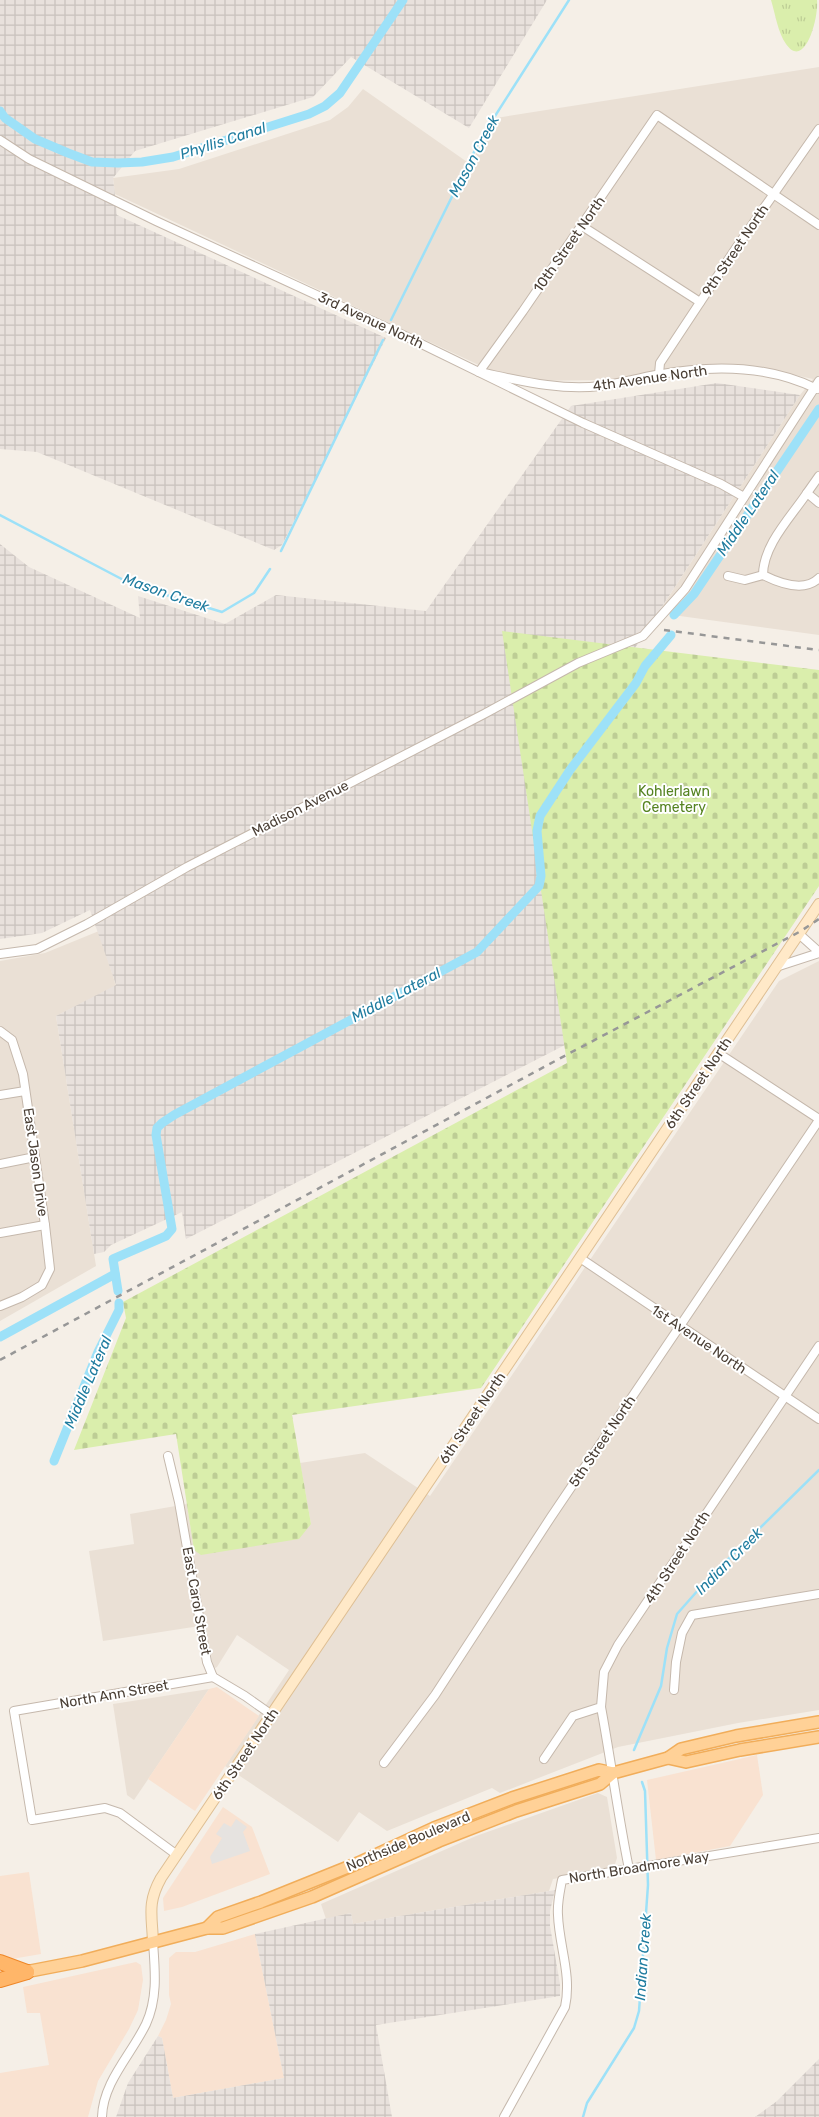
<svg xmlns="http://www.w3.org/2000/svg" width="819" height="2117" viewBox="0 0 819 2117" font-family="Rubik,sans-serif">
  <defs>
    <pattern id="industrial-grid" width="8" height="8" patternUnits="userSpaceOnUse" patternTransform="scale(1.25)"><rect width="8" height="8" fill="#e8e1dc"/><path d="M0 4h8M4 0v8" fill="none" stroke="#c8c2bd"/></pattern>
    <pattern id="grass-tufts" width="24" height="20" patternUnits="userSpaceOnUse" patternTransform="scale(1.25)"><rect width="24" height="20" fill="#daeeac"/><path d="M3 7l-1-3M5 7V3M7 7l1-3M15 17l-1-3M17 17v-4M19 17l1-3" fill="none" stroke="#bdcd95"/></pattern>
    <pattern id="cemetery-stones" width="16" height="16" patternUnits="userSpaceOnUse" patternTransform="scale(1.25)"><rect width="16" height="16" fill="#daeeac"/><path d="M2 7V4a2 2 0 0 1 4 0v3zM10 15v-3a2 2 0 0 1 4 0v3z" fill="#bdcd95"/></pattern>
  </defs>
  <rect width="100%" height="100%" fill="#f5efe7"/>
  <g fill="#eae0d5">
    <path d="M819,67V635L658,613L800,395L813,379L759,367L683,371L608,380L524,381L500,375L115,194L113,178L179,169L330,120L348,107L363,89L470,164L496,118Z"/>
    <path d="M99,931L116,986L56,1016L96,1266L0,1321V961L45,953Z"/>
    <path d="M819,961V1710L738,1723L618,1747L500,1793L492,1788L387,1831L359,1812L338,1842L225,1766L289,1670L237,1635L217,1667L215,1668L213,1666L206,1625L103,1641L89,1551L134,1544L130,1514L187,1504L194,1550L311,1524L300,1463L365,1453L430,1496L779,981Z"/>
    <path d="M209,1689L134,1800L127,1795L113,1704Z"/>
    <path d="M598,1793L607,1797L617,1858L614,1867L553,1879L549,1891L353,1924L351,1913L326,1919L321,1904L476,1836Z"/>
  </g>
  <g fill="#f9e2d1">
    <path d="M217,1687L259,1716L195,1811L148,1779L209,1689Z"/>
    <path d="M757,1755L763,1795L730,1846L656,1860L647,1780Z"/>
    <path d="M223,1807L252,1827L270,1874L182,1907L164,1911L163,1898Z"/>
    <path d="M29,1872L41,1954L0,1961V1876Z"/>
    <path d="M255,1934L284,2078L173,2098L162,2038L158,2036L166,2020L171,2004L169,1995V1958L176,1952H195Z"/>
    <path d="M136,1962L141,1965L143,1980L138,2010L129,2029L98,2081L88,2117H0V2073L49,2065L40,2013H27L23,1987Z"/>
  </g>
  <g fill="url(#industrial-grid)">
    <path d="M0,0H547L469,128L351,57L313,97L135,151L113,178L117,215L386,338L282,545L274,550L37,452L0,449Z"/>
    <path d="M717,383L800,395L635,648L503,632L565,1045L186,1239L182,1212L111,1245L104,1252L94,1254L56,1016L116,985L90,910L42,933L0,939V544L29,567L140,618L138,596L225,624L276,595L426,611L571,406Z"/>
    <path d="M555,1890L550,1911V1926L560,1984V1996L376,2025L392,2117H116L128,2083L158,2036L162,2038L173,2098L284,2078L255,1934L351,1913L353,1924Z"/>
    <path d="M819,2059V2117H755L777,2101Z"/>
  </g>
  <path fill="url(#grass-tufts)" d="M771,0H817C819,17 805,71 786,44C778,33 775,13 771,0Z"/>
  <path fill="url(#cemetery-stones)" d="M502,631L819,670V886L481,1388L292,1415L311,1524L299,1539L201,1555L194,1550L176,1434L74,1450L126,1318L123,1302L567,1063Z"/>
  <path fill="#e6e3e0" d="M236,1819L247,1827L243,1832L250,1851L212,1864L210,1857L222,1838L216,1834L224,1823L231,1827Z"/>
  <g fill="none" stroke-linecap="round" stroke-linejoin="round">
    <g stroke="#9de1f8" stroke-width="2.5">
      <path d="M391,320L481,138L569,0"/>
      <path d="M0,515L133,585L222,612L254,593L270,569"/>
      <path d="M281,551L383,340"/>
      <path d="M634,1750L661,1686L667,1648L677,1614L707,1580L819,1470"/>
      <path d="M583,2117L587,2103L634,2028L639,2011L648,1885L645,1791L642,1782"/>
    </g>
    <g stroke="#9de1f8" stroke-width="9">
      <path d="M0,111L5,118L35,139L68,153L92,162L118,163L142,162L173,157L309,114L325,106L340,93L403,0"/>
      <path d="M674,615L694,594L819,409"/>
      <path d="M118,1291L113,1259L166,1236L172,1229L156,1135L157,1128L162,1123L174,1115L477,952L539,886L541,876L537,831L540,816L570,770L636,683L645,666L671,635"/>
      <path d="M0,1337L115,1274"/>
      <path d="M54,1461L98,1352L119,1310V1303"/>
    </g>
    <g stroke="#c5b8ac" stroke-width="10">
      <g id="street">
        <path d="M0,140L29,159L156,221L401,334L583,423L721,484L744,497"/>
        <path d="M582,226L700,302"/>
        <path d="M659,374L660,363L736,248L819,129"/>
        <path d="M817,389C767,364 710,365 656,375C638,378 619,384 600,386C560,391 518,380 479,372L523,311L657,115L819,225"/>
        <path d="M807,493L819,476"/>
        <path d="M819,503L807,493C791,517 763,545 763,575C779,583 804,593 819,578"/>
        <path d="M728,576L745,580L763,575"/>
        <path d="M799,934L819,952"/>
        <path d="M0,954L37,949L87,924L187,867L484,714L578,663L643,636L685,589L819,381"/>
        <path d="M776,967L819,953"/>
        <path d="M0,1031L12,1040L23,1074L45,1225L50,1269L42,1285L22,1297L0,1306"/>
        <path d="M718,1053L819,1119"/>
        <path d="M0,1095L25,1091"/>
        <path d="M0,1164L35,1157"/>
        <path d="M0,1233L45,1225"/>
        <path d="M580,1258L819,1419"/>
        <path d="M168,1456L179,1502L207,1662L213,1677L245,1696L272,1715"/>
        <path d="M674,1690L676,1662L682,1633L692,1615L819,1594"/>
        <path d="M601,1707C611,1761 618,1815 629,1869"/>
        <path d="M544,1759L573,1716L601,1707L604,1672L618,1645L819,1346"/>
        <path d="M384,1763L435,1695L551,1517L819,1120"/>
        <path d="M177,1855L120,1813L105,1808L32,1820L14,1711L213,1677"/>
        <path d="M102,2117C103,2082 131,2055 146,2024C158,1998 155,1970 153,1942"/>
        <path d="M504,2117L565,2007C572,1975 559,1946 558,1915C557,1903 560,1891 562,1880L819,1838"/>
      </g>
    </g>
    <g stroke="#debf94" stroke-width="12">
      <path id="secondary" d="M153,1942C152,1915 147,1903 161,1878L819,904"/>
    </g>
    <g stroke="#f1ad5a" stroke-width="14">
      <g id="primary">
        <path d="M668,1758L686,1762L740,1750L819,1737"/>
        <path d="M207,1928L218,1917L261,1902L358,1863L434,1828L512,1798L599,1770L613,1773"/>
        <path d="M20,1973L82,1961L207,1928H223L312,1897L439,1841L516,1811L600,1784L613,1773L668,1758L681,1749L736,1736L819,1722"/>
      </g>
    </g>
    <g stroke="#ef8728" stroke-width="16">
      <g id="highway">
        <path d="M0,1962L27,1972"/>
        <path d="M0,1980L27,1972"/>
      </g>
    </g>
    <use href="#street" stroke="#fff" stroke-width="8"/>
    <use href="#secondary" stroke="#ffe9c8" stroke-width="10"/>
    <use href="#primary" stroke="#ffd197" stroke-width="11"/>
    <use href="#highway" stroke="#ffb669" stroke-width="14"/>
    <g stroke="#979797" stroke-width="2.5" stroke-dasharray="6 6" stroke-linecap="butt">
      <path d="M664,630L819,650"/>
      <path d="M0,1360L570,1053L801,931L819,919"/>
    </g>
  </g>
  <g text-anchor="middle" stroke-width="4" stroke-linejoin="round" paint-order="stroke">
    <g font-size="14" fill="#4a3f35" stroke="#fff">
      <text transform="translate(569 244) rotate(-55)" y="5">10th Street North</text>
      <text transform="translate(735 250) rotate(-56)" y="5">9th Street North</text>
      <text transform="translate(371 320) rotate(25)" y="5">3rd Avenue North</text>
      <text transform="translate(650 378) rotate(-8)" y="5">4th Avenue North</text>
      <text transform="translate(300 808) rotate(-27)" y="5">Madison Avenue</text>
      <text transform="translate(698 1083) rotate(-56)" y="5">6th Street North</text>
      <text transform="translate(36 1162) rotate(82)" y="5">East Jason Drive</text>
      <text transform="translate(699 1339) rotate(34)" y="5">1st Avenue North</text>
      <text transform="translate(472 1418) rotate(-56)" y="5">6th Street North</text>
      <text transform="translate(602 1441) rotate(-56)" y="5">5th Street North</text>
      <text transform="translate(677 1557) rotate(-57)" y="5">4th Street North</text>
      <text transform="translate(197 1601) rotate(80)" y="5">East Carol Street</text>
      <text transform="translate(114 1694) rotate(-10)" y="5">North Ann Street</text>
      <text transform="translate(245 1754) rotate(-56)" y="5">6th Street North</text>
      <text transform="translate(408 1841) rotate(-23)" y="5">Northside Boulevard</text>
      <text transform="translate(639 1867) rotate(-9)" y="5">North Broadmore Way</text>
    </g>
    <g font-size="14" fill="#558321" stroke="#fff">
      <text x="674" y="796">Kohlerlawn<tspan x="674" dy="16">Cemetery</tspan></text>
    </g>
    <g font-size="15" font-style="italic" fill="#1f7c9f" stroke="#fff">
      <text transform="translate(223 141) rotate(-18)" y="5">Phyllis Canal</text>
      <text transform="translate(474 156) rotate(-62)" y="5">Mason Creek</text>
      <text transform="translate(748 513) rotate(-56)" y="5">Middle Lateral</text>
      <text transform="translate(166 593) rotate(19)" y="5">Mason Creek</text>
      <text transform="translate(396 995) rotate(-28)" y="5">Middle Lateral</text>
      <text transform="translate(88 1382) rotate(-67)" y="5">Middle Lateral</text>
      <text transform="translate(729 1561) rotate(-45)" y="5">Indian Creek</text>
      <text transform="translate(643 1957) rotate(-86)" y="5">Indian Creek</text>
    </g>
  </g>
</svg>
